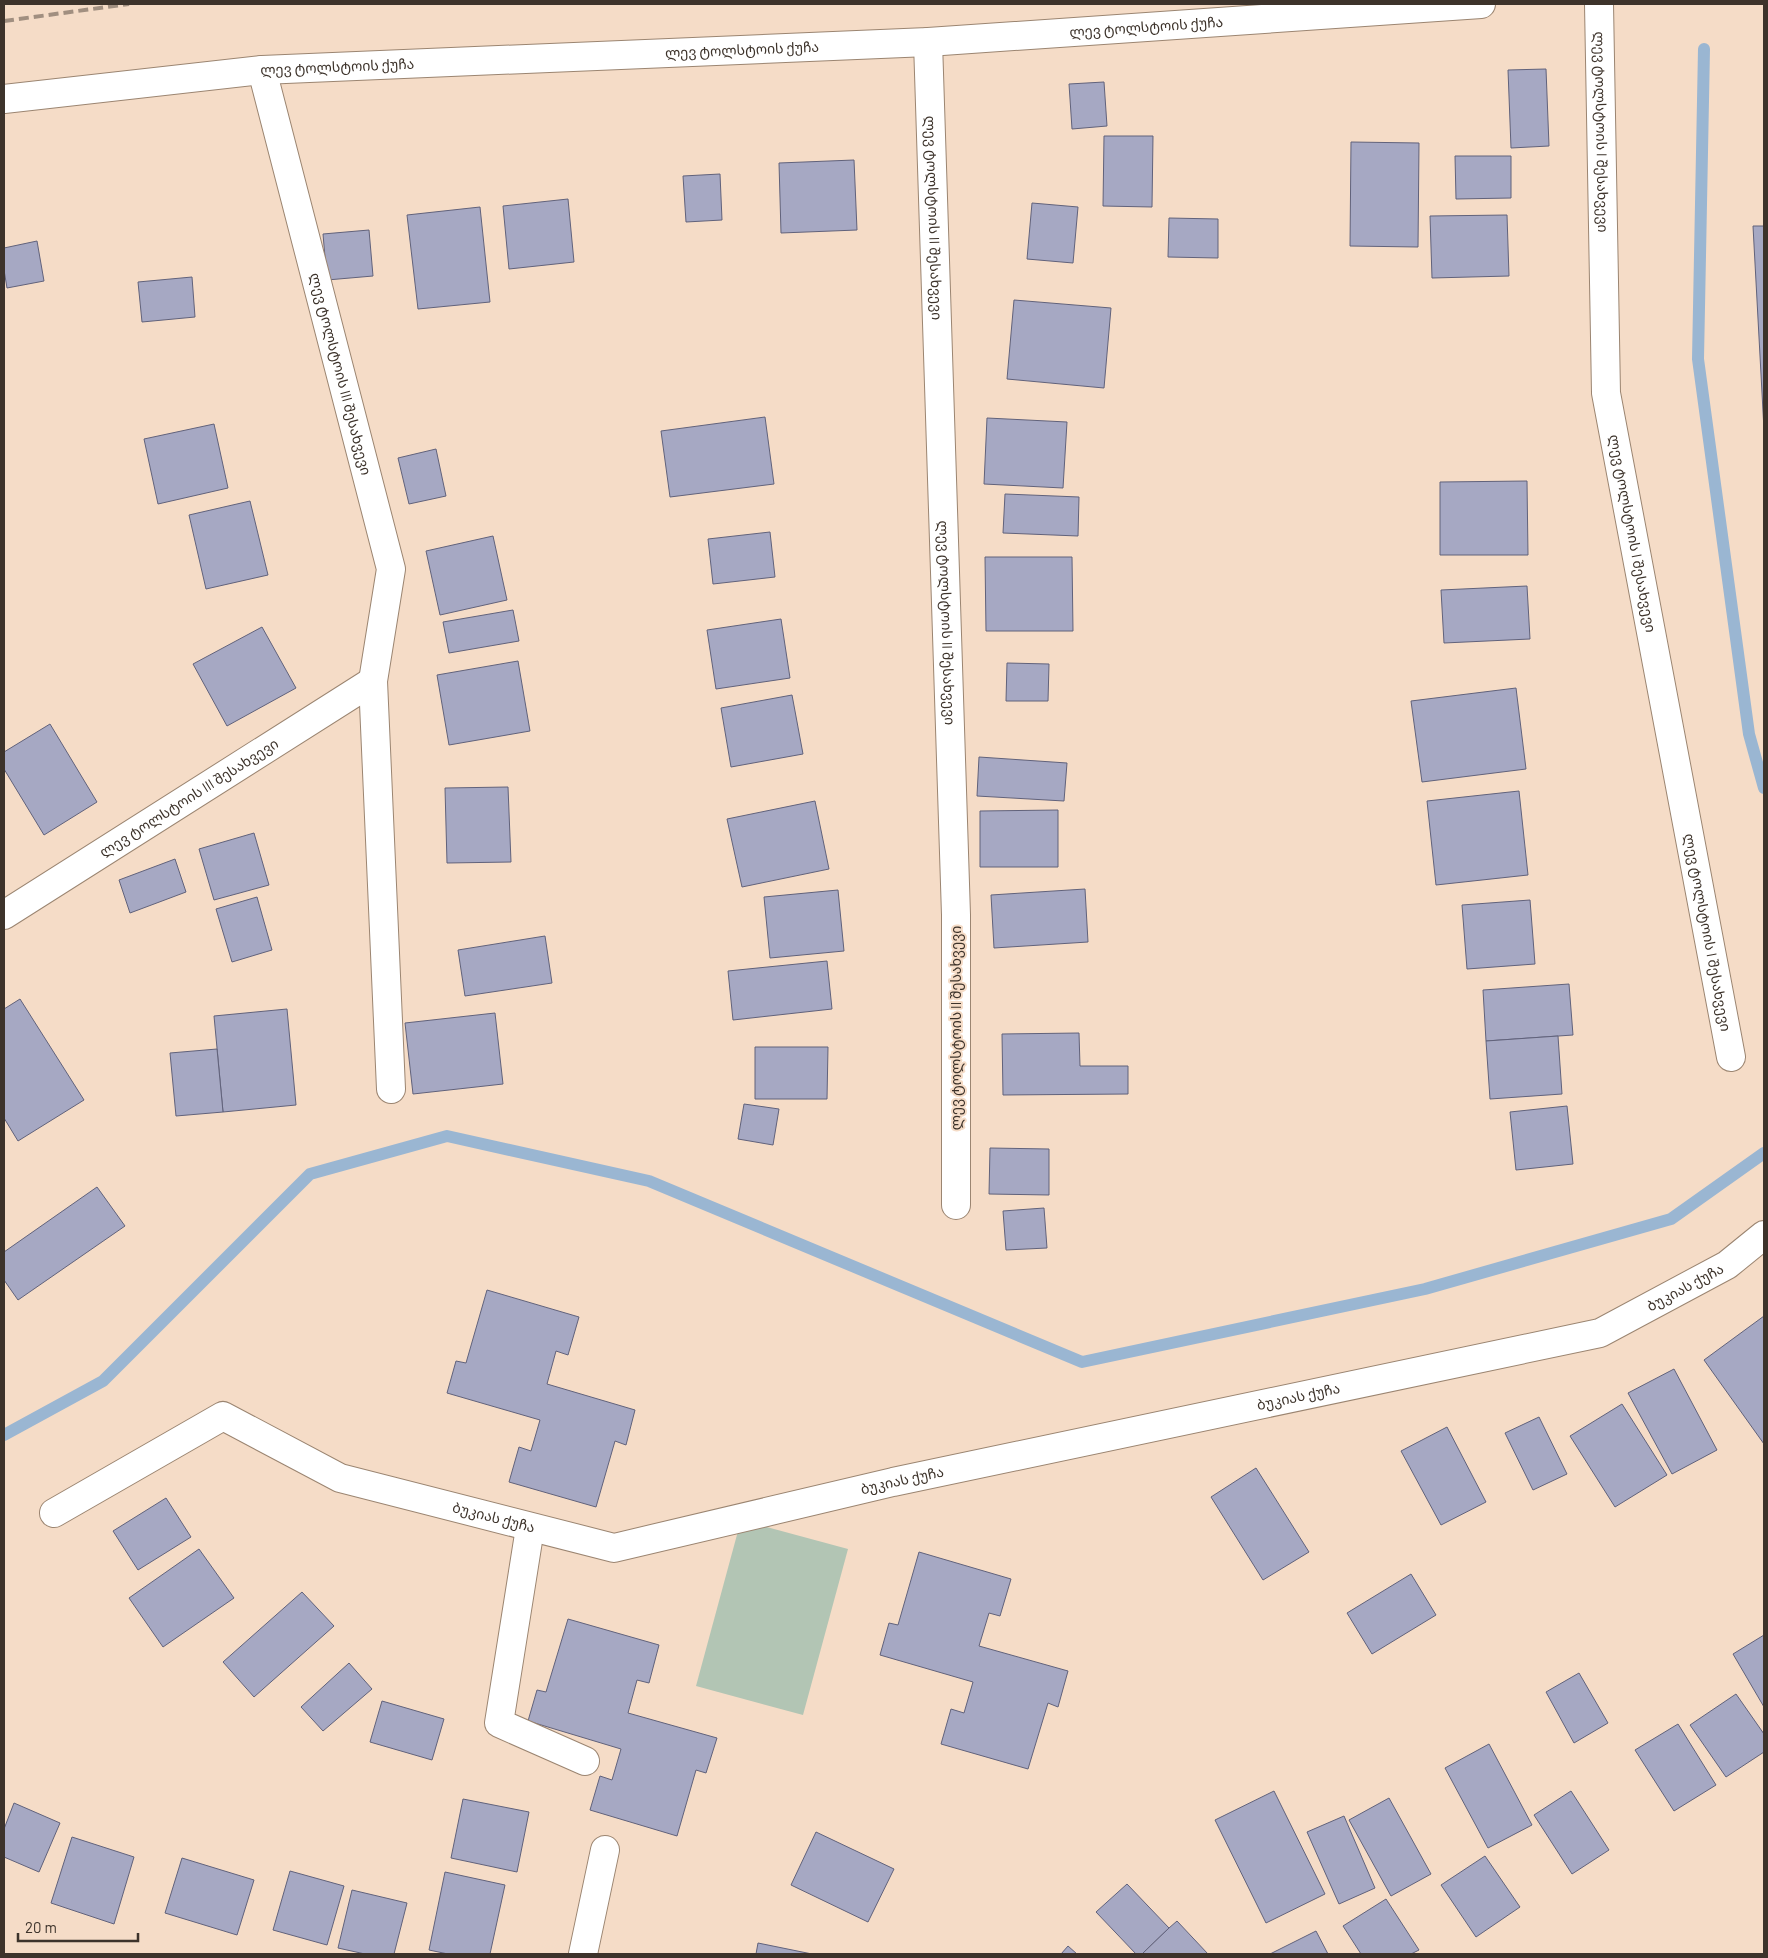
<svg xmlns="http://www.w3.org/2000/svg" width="1768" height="1958" viewBox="0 0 1768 1958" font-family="Barlow,'Noto Sans Georgian',sans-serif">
  <rect width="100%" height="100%" fill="#f5dcc7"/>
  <path fill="#b2c5b4" d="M741,1520L848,1549L803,1715L696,1686Z"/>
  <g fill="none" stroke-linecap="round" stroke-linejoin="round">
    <g stroke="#9ab6d2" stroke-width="12">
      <path d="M1704,49L1698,359L1749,734L1764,788"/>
      <path d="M4,1435L103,1381L310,1174L447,1136L649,1181L1082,1362L1425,1289L1671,1219L1764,1153"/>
    </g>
  </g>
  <g fill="#a6a8c3" stroke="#61627b">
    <path d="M1546,69L1549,146L1511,148L1508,70Z"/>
    <path d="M1104,82L1107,126L1072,129L1069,84Z"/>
    <path d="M1104,136H1153L1152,207L1103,206Z"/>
    <path d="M1351,142L1419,143L1418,247L1350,246Z"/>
    <path d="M1455,156H1511V198L1456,199Z"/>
    <path d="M854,160L857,230L781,233L779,163Z"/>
    <path d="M720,174L722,220L686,222L683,176Z"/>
    <path d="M568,199L574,262L509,269L503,206Z"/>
    <path d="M1032,203L1078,207L1073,263L1027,259Z"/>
    <path d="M480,207L490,302L418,309L407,215Z"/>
    <path d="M1507,215L1509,276L1432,278L1430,216Z"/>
    <path d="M1169,218L1218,219V258L1168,257Z"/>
    <path d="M1753,226H1764V430Z"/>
    <path d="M369,230L373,276L327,280L323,234Z"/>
    <path d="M37,241L44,281L7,288L4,270V248Z"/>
    <path d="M192,277L195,317L142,322L138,282Z"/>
    <path d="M1014,300L1111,308L1104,388L1007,379Z"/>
    <path d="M765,417L774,484L670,497L661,431Z"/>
    <path d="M987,418L1067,422L1063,488L984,484Z"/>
    <path d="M214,424L228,488L158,504L144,439Z"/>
    <path d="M436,449L446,496L409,504L398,458Z"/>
    <path d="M1527,481L1528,555H1440V482Z"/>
    <path d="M1005,494L1079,497L1078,536L1003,533Z"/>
    <path d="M250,501L268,575L206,589L189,515Z"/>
    <path d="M770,532L775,577L713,584L708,539Z"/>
    <path d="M493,536L507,600L440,615L426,551Z"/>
    <path d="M985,557H1072L1073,631H986Z"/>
    <path d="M1527,586L1530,639L1444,643L1441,590Z"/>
    <path d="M513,610L519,641L449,653L443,622Z"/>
    <path d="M781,619L790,678L716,689L707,630Z"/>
    <path d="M262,627L296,688L227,726L193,664Z"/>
    <path d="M518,661L530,731L449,745L437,675Z"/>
    <path d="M1007,663L1049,664L1048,701H1006Z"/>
    <path d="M1516,688L1526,769L1422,782L1411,701Z"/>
    <path d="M792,695L803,754L731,767L721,708Z"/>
    <path d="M50,724L97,802L44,835L4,769V752Z"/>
    <path d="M979,757L1067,763L1064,801L977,796Z"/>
    <path d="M508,787L511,862L447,863L445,788Z"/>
    <path d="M1519,791L1528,875L1436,885L1427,801Z"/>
    <path d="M815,801L829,869L742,887L727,819Z"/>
    <path d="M1058,810V867H980V811Z"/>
    <path d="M254,833L269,885L214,900L199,849Z"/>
    <path d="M175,859L186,892L130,913L119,880Z"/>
    <path d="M1085,889L1088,942L994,948L991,895Z"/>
    <path d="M838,890L844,951L770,958L764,897Z"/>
    <path d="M257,897L272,950L232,962L216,909Z"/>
    <path d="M1530,900L1535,964L1467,969L1462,905Z"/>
    <path d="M545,936L552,983L465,996L458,950Z"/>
    <path d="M827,961L832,1009L733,1020L728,971Z"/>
    <path d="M1569,984L1573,1035L1486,1041L1483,990Z"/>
    <path d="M20,999L84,1100L18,1141L4,1118V1009Z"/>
    <path d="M287,1009L296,1105L223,1112L214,1016Z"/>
    <path d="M495,1013L503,1084L413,1094L405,1023Z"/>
    <path d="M1079,1033L1080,1066H1128V1094L1003,1095L1002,1034Z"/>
    <path d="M1558,1036L1562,1094L1490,1099L1486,1041Z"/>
    <path d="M755,1047H828L827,1099H755Z"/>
    <path d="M217,1049L223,1112L176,1116L170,1053Z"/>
    <path d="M744,1104L779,1109L773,1145L738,1139Z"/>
    <path d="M1567,1106L1573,1164L1516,1170L1510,1112Z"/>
    <path d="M990,1148L1049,1149V1195L989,1194Z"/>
    <path d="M97,1187L125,1226L18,1300L4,1280V1252Z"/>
    <path d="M1044,1208L1047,1248L1006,1250L1003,1211Z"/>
    <path d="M487,1290L579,1317L568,1355L556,1351L547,1384L635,1410L626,1445L615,1441L596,1507L509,1482L519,1447L531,1451L540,1420L447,1393L456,1361L466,1363Z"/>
    <path d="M1764,1316V1444L1704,1360Z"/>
    <path d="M1674,1369L1717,1450L1672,1474L1628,1393Z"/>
    <path d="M1622,1404L1667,1475L1615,1507L1570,1436Z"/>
    <path d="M1539,1417L1567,1474L1533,1490L1505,1433Z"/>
    <path d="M1447,1427L1486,1502L1441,1525L1401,1451Z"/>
    <path d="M1256,1468L1309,1552L1263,1580L1211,1497Z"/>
    <path d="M166,1498L191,1537L138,1570L113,1531Z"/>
    <path d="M199,1549L234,1598L163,1647L129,1598Z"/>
    <path d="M919,1552L1011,1579L1000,1616L989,1613L979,1646L1068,1671L1058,1707L1048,1703L1028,1769L941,1744L951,1709L964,1713L973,1682L880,1655L889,1623L898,1625Z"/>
    <path d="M1411,1574L1436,1615L1372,1654L1347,1613Z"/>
    <path d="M302,1592L334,1626L254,1697L223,1662Z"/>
    <path d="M568,1619L659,1645L649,1683L637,1680L628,1713L717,1738L706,1773L696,1770L677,1836L590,1810L600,1776L612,1780L621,1749L528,1721L537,1690L546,1692Z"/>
    <path d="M1764,1635V1707L1733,1654Z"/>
    <path d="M349,1663L372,1689L323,1731L301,1707Z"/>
    <path d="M1579,1673L1608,1723L1574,1743L1546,1692Z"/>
    <path d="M1736,1694L1764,1734V1752L1726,1777L1690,1725Z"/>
    <path d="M382,1701L444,1719L432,1760L370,1742Z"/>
    <path d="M1678,1724L1716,1785L1674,1811L1635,1750Z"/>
    <path d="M1489,1744L1532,1825L1488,1848L1445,1768Z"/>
    <path d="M1274,1791L1325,1894L1266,1923L1215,1820Z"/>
    <path d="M1571,1791L1609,1850L1572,1874L1534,1815Z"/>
    <path d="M1389,1798L1431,1874L1391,1896L1349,1820Z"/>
    <path d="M463,1799L529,1812L517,1872L451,1858Z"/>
    <path d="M14,1803L60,1823L39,1872L4,1857V1829Z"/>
    <path d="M1344,1816L1375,1888L1339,1904L1307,1832Z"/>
    <path d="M816,1832L894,1869L868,1922L791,1885Z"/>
    <path d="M72,1837L134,1857L114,1924L51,1903Z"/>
    <path d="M1485,1856L1520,1907L1476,1937L1441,1885Z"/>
    <path d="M182,1858L254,1880L237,1935L165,1913Z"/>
    <path d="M290,1871L344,1886L327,1945L273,1930Z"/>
    <path d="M445,1872L505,1885L490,1954H448L429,1950Z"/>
    <path d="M1127,1884L1169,1928L1142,1954H1136L1096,1912Z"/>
    <path d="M352,1890L407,1903L394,1954H365L338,1948Z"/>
    <path d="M1386,1899L1419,1950L1411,1954H1361L1343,1926Z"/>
    <path d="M1177,1921L1208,1954H1142L1169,1928Z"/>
    <path d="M1316,1931L1328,1954H1270Z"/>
    <path d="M758,1943L812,1954H756Z"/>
    <path d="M1068,1946L1077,1954H1061Z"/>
  </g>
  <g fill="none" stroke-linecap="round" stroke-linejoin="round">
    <g stroke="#9b8571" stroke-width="30">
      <g id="minor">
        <path id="s1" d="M1599,4L1606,393L1731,1057"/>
        <path id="s2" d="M928,42L956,915V1205"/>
        <path id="s3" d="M262,70L391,569L373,681L391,1089"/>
        <path id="s4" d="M4,99L262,70L928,42L1481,4"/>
        <path id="s5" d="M4,915L373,681"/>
        <path id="s6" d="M54,1513L223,1416L340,1478L614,1548L893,1482L1600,1333L1727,1265L1764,1235"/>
        <path d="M530,1528L499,1723L585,1761"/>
        <path d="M583,1954L605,1850"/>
      </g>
    </g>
    <use href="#minor" stroke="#fff" stroke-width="28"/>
    <path stroke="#a18f80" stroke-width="4" stroke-dasharray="10 5" stroke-linecap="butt" d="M4,21L129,4"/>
  </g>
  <g text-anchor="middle" stroke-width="4" stroke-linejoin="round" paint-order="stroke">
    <g font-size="14" fill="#3d332b" stroke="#f5dcc7">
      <text dy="5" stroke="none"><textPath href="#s4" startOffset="1145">ლევ ტოლსტოის ქუჩა</textPath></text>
      <text dy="5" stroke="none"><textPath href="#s4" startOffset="740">ლევ ტოლსტოის ქუჩა</textPath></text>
      <text dy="5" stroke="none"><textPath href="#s4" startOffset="335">ლევ ტოლსტოის ქუჩა</textPath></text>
      <text dy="5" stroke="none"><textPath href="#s1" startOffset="128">ლევ ტოლსტოის I შესახვევი</textPath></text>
      <text dy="5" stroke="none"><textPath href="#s2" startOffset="176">ლევ ტოლსტოის II შესახვევი</textPath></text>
      <text dy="5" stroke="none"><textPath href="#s3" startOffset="314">ლევ ტოლსტოის III შესახვევი</textPath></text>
      <text dy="5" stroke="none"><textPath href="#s1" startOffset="532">ლევ ტოლსტოის I შესახვევი</textPath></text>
      <text dy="5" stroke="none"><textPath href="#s2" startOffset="581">ლევ ტოლსტოის II შესახვევი</textPath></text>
      <text dy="5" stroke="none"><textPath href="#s5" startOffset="219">ლევ ტოლსტოის III შესახვევი</textPath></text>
      <text dy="5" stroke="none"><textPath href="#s1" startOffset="938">ლევ ტოლსტოის I შესახვევი</textPath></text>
      <text transform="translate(956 1028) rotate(-90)" y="5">ლევ ტოლსტოის II შესახვევი</text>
      <text dy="5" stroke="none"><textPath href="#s6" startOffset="1716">ბუკიას ქუჩა</textPath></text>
      <text dy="5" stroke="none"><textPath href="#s6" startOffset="1311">ბუკიას ქუჩა</textPath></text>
      <text dy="5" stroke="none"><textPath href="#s6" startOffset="906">ბუკიას ქუჩა</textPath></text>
      <text dy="5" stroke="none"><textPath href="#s6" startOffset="486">ბუკიას ქუჩა</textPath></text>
    </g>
  </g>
  <rect width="1768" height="1958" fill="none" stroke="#3d332b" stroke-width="10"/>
  <path d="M18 1933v8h120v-8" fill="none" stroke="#3d332b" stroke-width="2.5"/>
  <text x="25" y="1933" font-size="15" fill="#3d332b" stroke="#f5dcc7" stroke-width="4" paint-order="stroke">20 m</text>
</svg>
